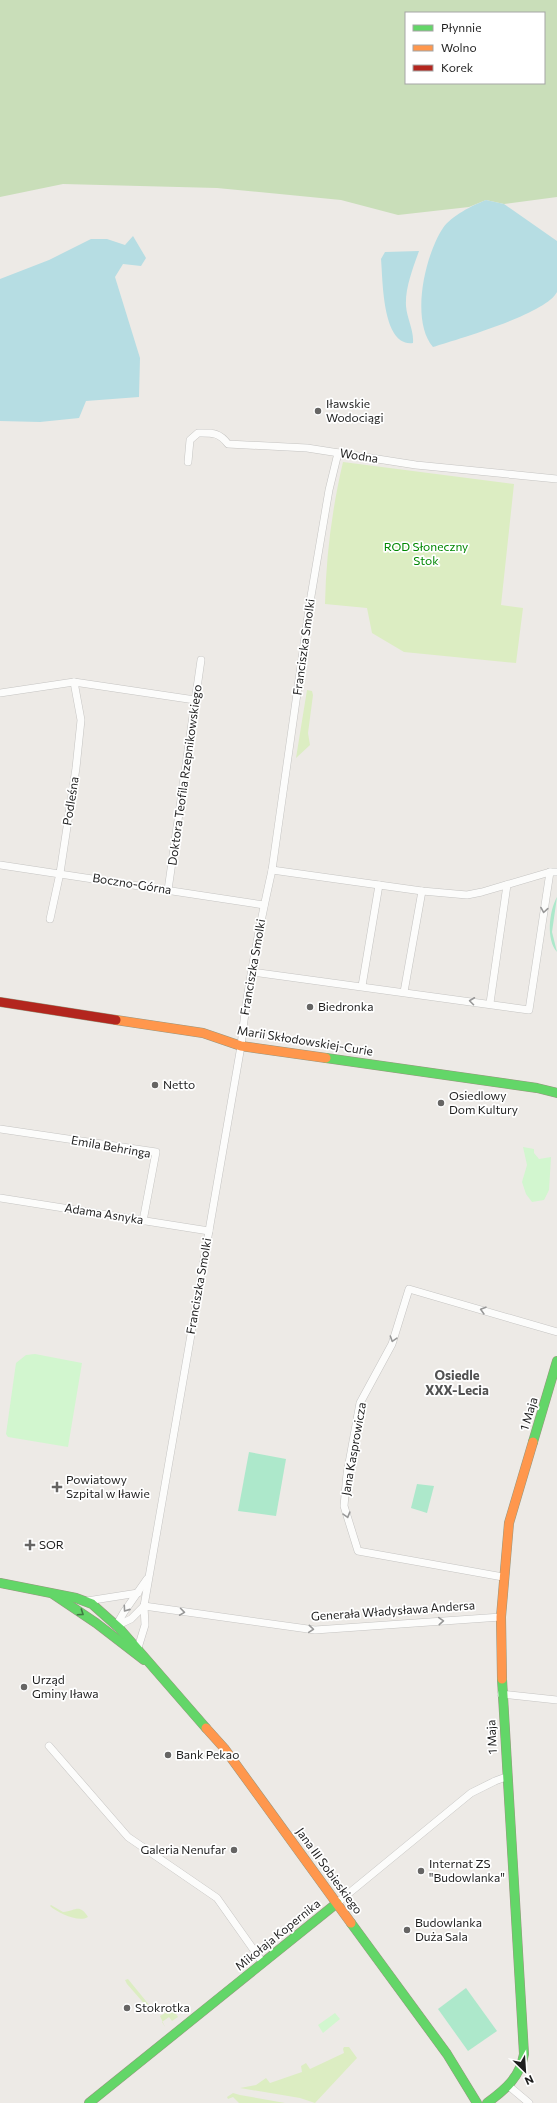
<svg xmlns="http://www.w3.org/2000/svg" width="557" height="2103" viewBox="0 0 557 2103" font-family="Commissioner,sans-serif">
  <rect width="100%" height="100%" fill="#edeae6"/>
  <g fill="#dcedc2">
    <path d="M343,462L514,484L501,605L523,608L516,663L404,652L372,633L367,608L325,604C326,556 332,509 343,462Z"/>
    <path d="M307,690L312,691L313,695L308,733L310,745L296,758Z"/>
    <path d="M51,1905L63,1912C76,1911 79,1903 88,1917C79,1923 58,1913 50,1906Z"/>
    <path d="M128,1979L150,2006L148,2008L127,1984L125,1980Z"/>
    <path d="M169,2009L174,2011L178,2017L172,2021L169,2017L162,2022L165,2027L160,2016L167,2012L166,2010Z"/>
    <path d="M344,2047H349L357,2058L315,2103L300,2098L240,2088L256,2085L266,2078L270,2083L302,2072L301,2066L306,2063L310,2069L344,2053L343,2049Z"/>
    <path d="M233,2093L240,2095L285,2103H239L233,2097L228,2099L227,2097Z"/>
  </g>
  <path fill="#c9deb9" fill-rule="evenodd" d="M0,0H557V197L504,204L486,200L469,207L398,215L341,200L217,188L63,184L0,197ZM406,13H544V83H406Z"/>
  <g fill="#d2f6cf">
    <path d="M523,1147L534,1149V1153L539,1159L551,1157L549,1190L544,1200L532,1202L526,1194L522,1182L527,1165Z"/>
    <path d="M35,1354L82,1363L68,1447L8,1437L6,1434L16,1363L26,1355Z"/>
    <path d="M335,2013L340,2019L323,2033L318,2025Z"/>
  </g>
  <g fill="#ade8cb">
    <path d="M557,897L552,932L557,952C546,940 549,911 557,897Z"/>
    <path d="M249,1452L286,1459L276,1516L238,1511Z"/>
    <path d="M417,1484L434,1486L427,1513L411,1508Z"/>
    <path d="M466,1988L497,2031L468,2051L438,2009Z"/>
  </g>
  <g fill="#b6dde3">
    <path d="M486,200L504,204L557,241V292C546,314 458,339 433,347C410,320 425,255 443,228C451,216 473,205 486,200Z"/>
    <path d="M133,236L146,258L141,266L123,264L115,277L140,358L139,397L86,401L79,418L40,422L0,421V279L49,260L91,239H107L125,245Z"/>
    <path d="M419,251C413,268 405,288 406,306C407,319 414,330 413,343C382,347 383,281 381,259L385,252Z"/>
  </g>
  <g fill="none" stroke-linecap="round" stroke-linejoin="round">
    <g stroke="#c5c4c2" stroke-width="8">
      <g id="street">
        <path d="M188,462L190,440L198,433C212,433 219,432 228,444L307,448L416,465L557,479"/>
        <path d="M0,693L74,682L195,700"/>
        <path d="M0,865L264,905"/>
        <path d="M272,870L422,891L467,895L482,892L550,872H557"/>
        <path d="M168,890L201,660"/>
        <path d="M50,919L60,873L76,768L81,720L74,682"/>
        <path d="M252,972L529,1010L550,872"/>
        <path d="M362,986L379,885"/>
        <path d="M404,992L422,891"/>
        <path d="M490,1003L507,885"/>
        <path d="M0,1129L156,1152L143,1221"/>
        <path d="M0,1198L209,1231"/>
        <path d="M503,1577L358,1551L344,1506L347,1474L360,1403L392,1344L409,1289L557,1332"/>
        <path d="M87,1601L138,1593"/>
        <path d="M144,1606L315,1630L501,1617"/>
        <path d="M116,1626L124,1612L147,1579"/>
        <path d="M116,1626L131,1619L144,1606"/>
        <path d="M138,1648L145,1625L144,1606L241,1046C247,987 259,928 272,870L310,602L329,490L338,453"/>
        <path d="M501,1694L557,1700"/>
        <path d="M49,1746L128,1837L217,1898L263,1963"/>
        <path d="M337,1903L471,1793L495,1781L506,1777"/>
        <path d="M510,2087L529,2103"/>
      </g>
    </g>
    <g stroke="#97967e" stroke-width="10">
      <g id="fast">
        <path d="M326,1058L537,1088L557,1093"/>
        <path d="M533,1442L557,1361"/>
        <path d="M0,1583L76,1598L92,1604L119,1628L206,1728"/>
        <path d="M53,1594L96,1623L144,1660"/>
        <path d="M351,1923L447,2054L477,2103"/>
        <path d="M89,2103L337,1903"/>
        <path d="M487,2103C506,2089 520,2077 524,2054L502,1679"/>
      </g>
    </g>
    <g stroke="#97967e" stroke-width="10">
      <g id="slow">
        <path d="M116,1020L203,1033L241,1046L326,1058"/>
        <path d="M502,1679L501,1617L509,1523L533,1442"/>
        <path d="M206,1728L224,1748L351,1923"/>
      </g>
    </g>
    <g stroke="#97967e" stroke-width="10">
      <path id="jam" d="M0,1002L116,1020"/>
    </g>
    <use href="#street" stroke="#fcfcfb" stroke-width="7"/>
    <use href="#fast" stroke="#63d668" stroke-width="9"/>
    <use href="#slow" stroke="#ff974d" stroke-width="9"/>
    <use href="#jam" stroke="#b3261e" stroke-width="9"/>
  </g>
  <defs><path id="oneway-chevron" d="M-2-3.5L2.5 0L-2 3.5" fill="none" stroke-width="1.6" stroke-linecap="round" stroke-linejoin="round"/></defs>
  <g stroke="#989898">
    <use href="#oneway-chevron" transform="translate(544 910) rotate(99)"/>
    <use href="#oneway-chevron" transform="translate(472 1001) rotate(-173)"/>
    <use href="#oneway-chevron" transform="translate(483 1310) rotate(-164)"/>
    <use href="#oneway-chevron" transform="translate(393 1339) rotate(108)"/>
    <use href="#oneway-chevron" transform="translate(347 1515) rotate(74)"/>
    <use href="#oneway-chevron" transform="translate(126 1609) rotate(125)"/>
    <use href="#oneway-chevron" transform="translate(182 1612) rotate(8)"/>
    <use href="#oneway-chevron" transform="translate(441 1621) rotate(-4)"/>
    <use href="#oneway-chevron" transform="translate(311 1629) rotate(5)"/>
  </g>
  <use stroke="#407a43" href="#oneway-chevron" transform="translate(81 1613) rotate(34)"/>
  <g fill="#666564" stroke="#fff" stroke-width="1.5">
    <circle cx="318" cy="411" r="4"/>
    <circle cx="310" cy="1007" r="4"/>
    <circle cx="155" cy="1085" r="4"/>
    <circle cx="441" cy="1103" r="4"/>
    <path d="M55 1481h4v4h4v4h-4v4h-4v-4h-4v-4h4z"/>
    <path d="M28 1539h4v4h4v4h-4v4h-4v-4h-4v-4h4z"/>
    <circle cx="24" cy="1687" r="4"/>
    <circle cx="168" cy="1755" r="4"/>
    <circle cx="234" cy="1850" r="4"/>
    <circle cx="421" cy="1871" r="4"/>
    <circle cx="407" cy="1930" r="4"/>
    <circle cx="127" cy="2008" r="4"/>
  </g>
  <g text-anchor="middle" stroke-width="3.5" stroke-linejoin="round" paint-order="stroke">
    <g font-size="12" fill="#1e1e1e" stroke="#fff" text-anchor="start">
      <text x="326" y="408">Iławskie<tspan x="326" dy="14">Wodociągi</tspan></text>
      <text x="318" y="1011">Biedronka</text>
      <text x="163" y="1089">Netto</text>
      <text x="449" y="1100">Osiedlowy<tspan x="449" dy="14">Dom Kultury</tspan></text>
      <text x="66" y="1484">Powiatowy<tspan x="66" dy="14">Szpital w Iławie</tspan></text>
      <text x="39" y="1549">SOR</text>
      <text x="32" y="1684">Urząd<tspan x="32" dy="14">Gminy Iława</tspan></text>
      <text x="176" y="1759">Bank Pekao</text>
      <text x="226" y="1854" text-anchor="end">Galeria Nenufar</text>
      <text x="429" y="1868">Internat ZS<tspan x="429" dy="14">"Budowlanka"</tspan></text>
      <text x="415" y="1927">Budowlanka<tspan x="415" dy="14">Duża Sala</tspan></text>
      <text x="135" y="2012">Stokrotka</text>
    </g>
    <g font-size="12" fill="#1e1e1e" stroke="#fff">
      <text transform="translate(359 456) rotate(9)" y="4">Wodna</text>
      <text transform="translate(304 647) rotate(-82)" y="4">Franciszka Smolki</text>
      <text transform="translate(185 775) rotate(-82)" y="4">Doktora Teofila Rzepnikowskiego</text>
      <text transform="translate(71 801) rotate(-81)" y="4">Podleśna</text>
      <text transform="translate(132 884) rotate(9)" y="4">Boczno-Górna</text>
      <text transform="translate(253 967) rotate(-80)" y="4">Franciszka Smolki</text>
      <text transform="translate(305 1041) rotate(9)" y="4">Marii Skłodowskiej-Curie</text>
      <text transform="translate(111 1147) rotate(10)" y="4">Emila Behringa</text>
      <text transform="translate(104 1214) rotate(9)" y="4">Adama Asnyka</text>
      <text transform="translate(199 1286) rotate(-80)" y="4">Franciszka Smolki</text>
      <text transform="translate(529 1414) rotate(-73)" y="4">1 Maja</text>
      <text transform="translate(354 1449) rotate(-80)" y="4">Jana Kasprowicza</text>
      <text transform="translate(393 1611) rotate(-4)" y="4">Generała Władysława Andersa</text>
      <text transform="translate(492 1737) rotate(-93)" y="4">1 Maja</text>
      <text transform="translate(329 1871) rotate(54)" y="4">Jana III Sobieskiego</text>
      <text transform="translate(278 1935) rotate(-39)" y="4">Mikołaja Kopernika</text>
    </g>
    <g font-size="12" fill="#008802" stroke="#fff">
      <text x="426" y="551">ROD Słoneczny<tspan x="426" dy="14">Stok</tspan></text>
    </g>
    <g font-size="13" font-weight="bold" fill="#515151" stroke="#fff">
      <text x="457" y="1380">Osiedle<tspan x="457" dy="15">XXX-Lecia</tspan></text>
    </g>
  </g>
  <rect x="405" y="12" width="140" height="72" fill="#ffffff" stroke="#a5a5a5"/>
  <rect x="413" y="25" width="20" height="6" fill="#63d668" stroke="#a5a5a5"/>
  <text x="441" y="32" font-size="12" fill="#1e1e1e">Płynnie</text>
  <rect x="413" y="45" width="20" height="6" fill="#ff974d" stroke="#a5a5a5"/>
  <text x="441" y="52" font-size="12" fill="#1e1e1e">Wolno</text>
  <rect x="413" y="65" width="20" height="6" fill="#b3261e" stroke="#a5a5a5"/>
  <text x="441" y="72" font-size="12" fill="#1e1e1e">Korek</text>
  <g transform="translate(525 2071) rotate(155)" stroke="#ffffff" stroke-width="3" paint-order="stroke">
  <path d="M0-3L7 15L0 10L-7 15Z" fill="#1e1e1e"/>
  <text y="-6" font-size="11" font-weight="bold" text-anchor="middle" fill="#1e1e1e">N</text>
  </g>
</svg>
